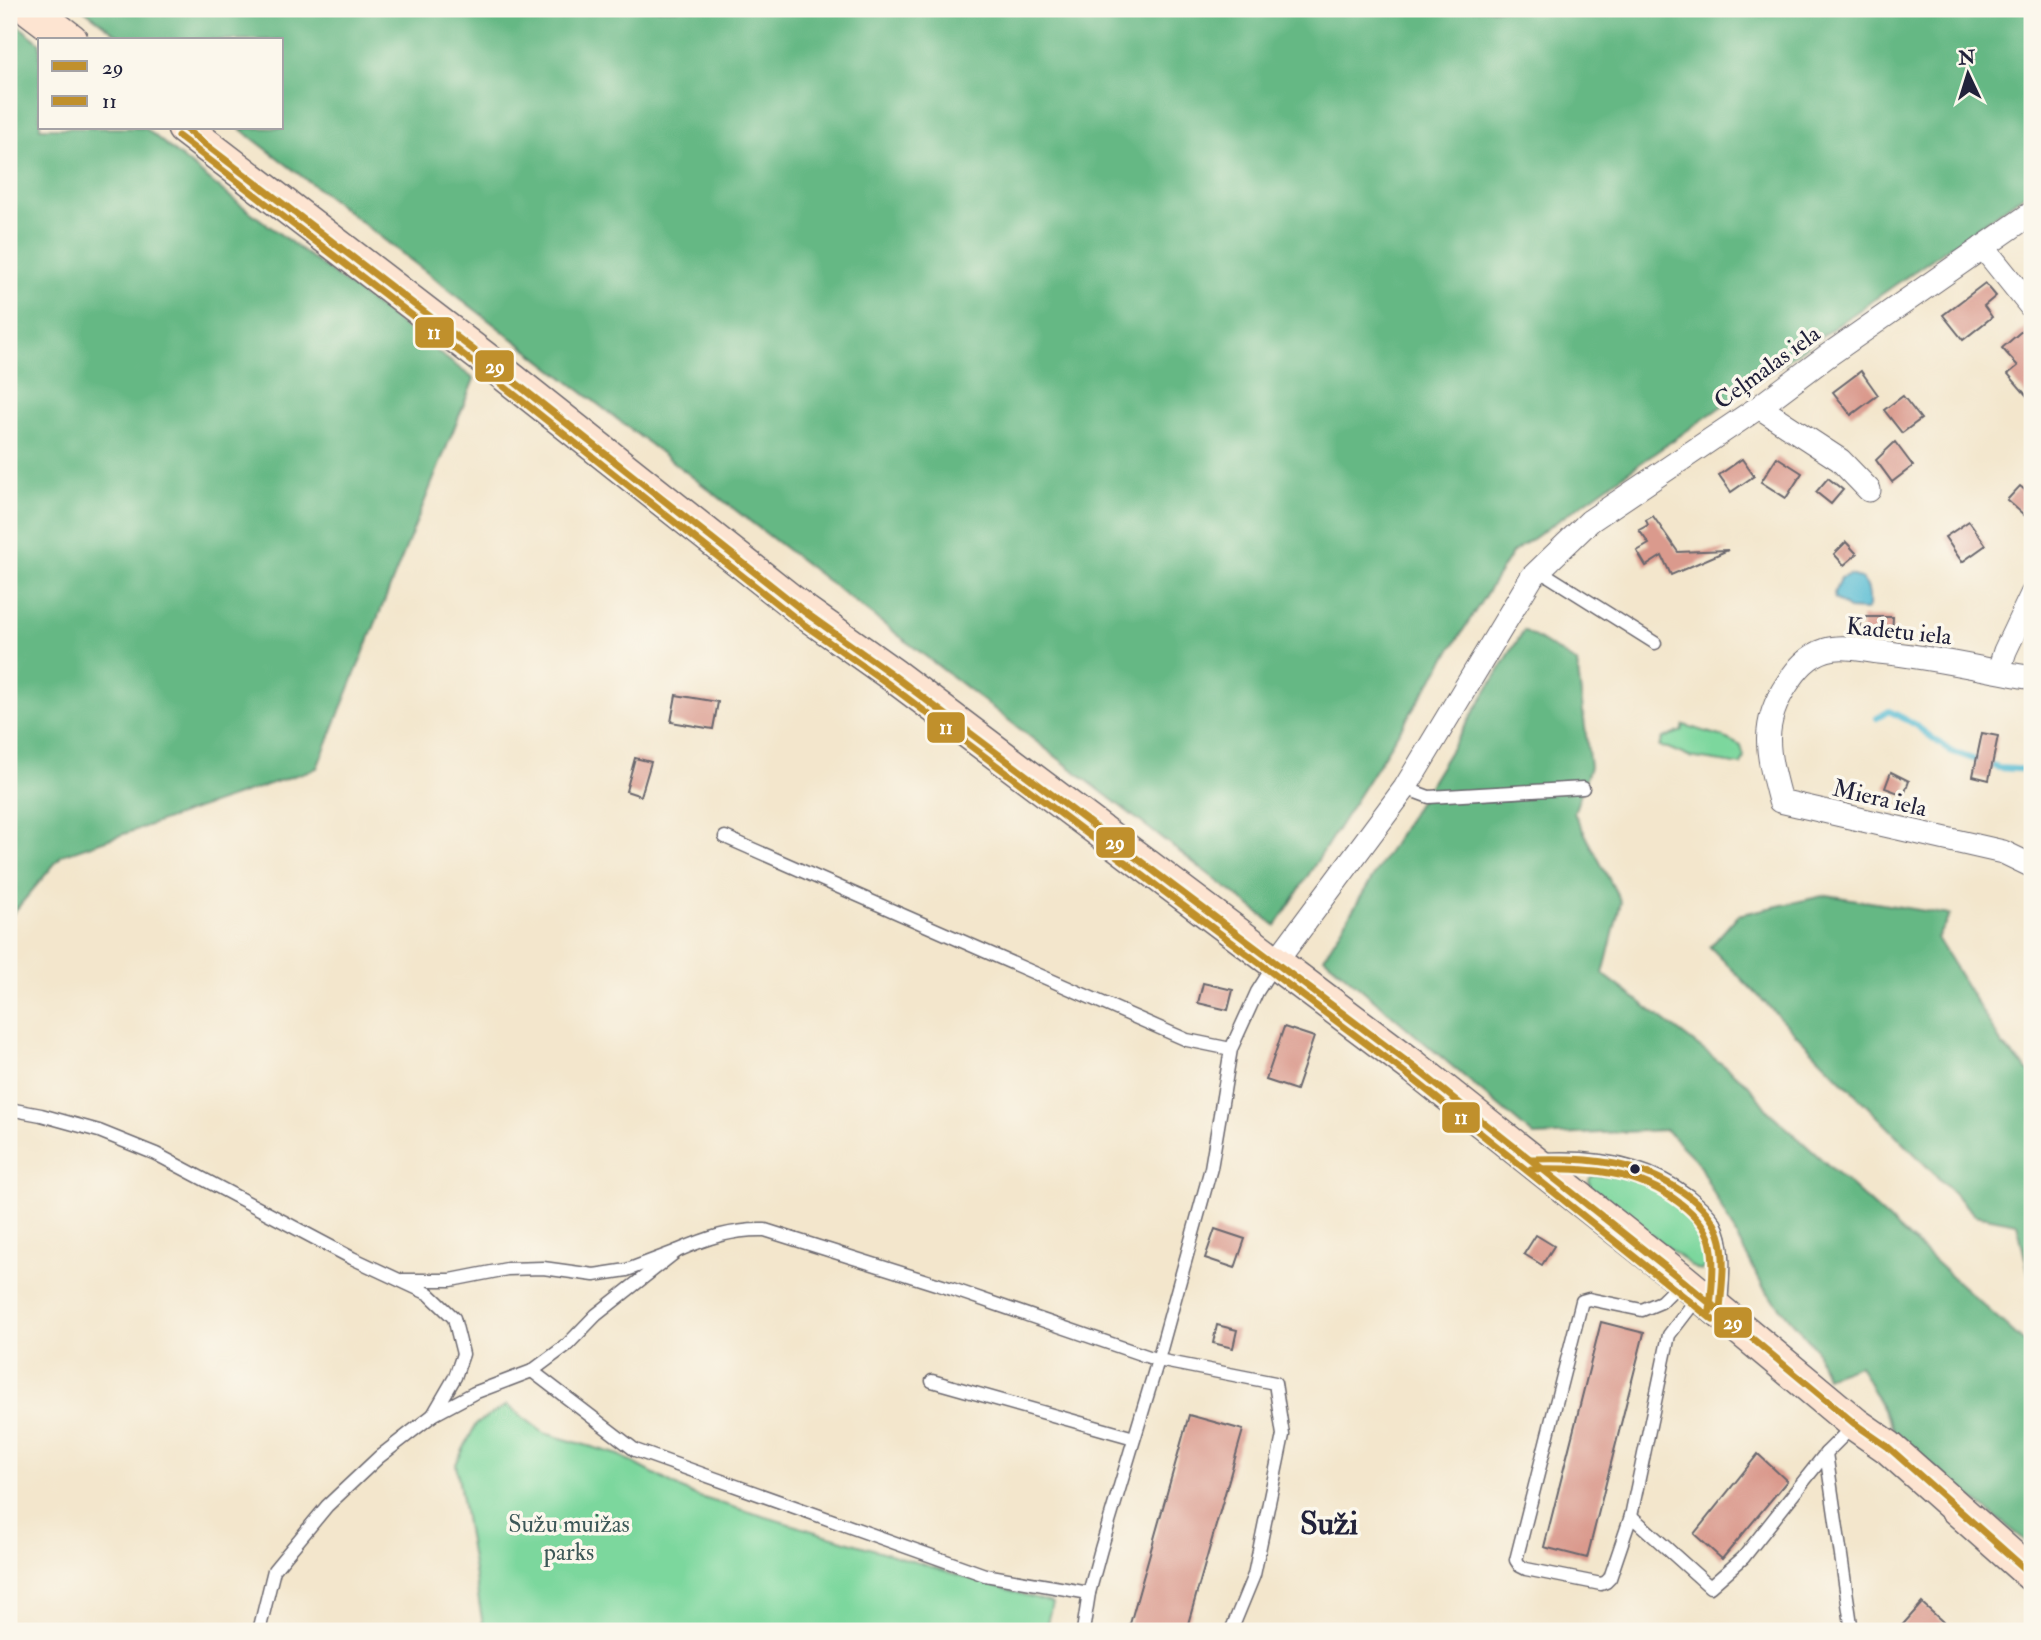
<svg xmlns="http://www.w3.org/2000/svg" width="2041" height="1640" viewBox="0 0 2041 1640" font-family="'IM FELL Double Pica',serif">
  <rect width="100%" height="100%" fill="#fbf7ec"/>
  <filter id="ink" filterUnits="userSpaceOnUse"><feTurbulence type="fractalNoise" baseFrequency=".0143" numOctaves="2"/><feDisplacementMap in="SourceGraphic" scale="14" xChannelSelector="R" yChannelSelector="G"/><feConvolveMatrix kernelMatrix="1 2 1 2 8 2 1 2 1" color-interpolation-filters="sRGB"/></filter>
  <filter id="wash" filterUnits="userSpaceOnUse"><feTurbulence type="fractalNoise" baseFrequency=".00686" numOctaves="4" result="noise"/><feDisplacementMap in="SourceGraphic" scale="28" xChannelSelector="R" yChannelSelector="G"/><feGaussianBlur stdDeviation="1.57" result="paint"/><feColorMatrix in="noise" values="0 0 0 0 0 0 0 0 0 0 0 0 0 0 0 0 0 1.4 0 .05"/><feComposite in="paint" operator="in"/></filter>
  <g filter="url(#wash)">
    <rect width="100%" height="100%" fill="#f3e6cc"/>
    <g fill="#7cd79d" stroke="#4f7c6c" stroke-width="2">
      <path d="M1684,725L1723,737L1741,746L1744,757L1741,765L1689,757L1668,748L1659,747L1663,738L1682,731Z"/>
      <path d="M1611,1175L1646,1182L1690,1211L1703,1229L1706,1248V1264L1701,1271L1694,1268L1590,1187L1589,1180L1592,1176Z"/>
      <path d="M507,1405L544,1433L619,1455L693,1495L1052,1603L1045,1631H484L456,1464L476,1424Z"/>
    </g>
    <g fill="#65b884" stroke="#446d60" stroke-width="2">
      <path d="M83,9H2032V189L1512,553L1276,926L239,128H282V40H124Z"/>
      <path d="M9,18L40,43V128H145L233,199L474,379L317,768L62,855L9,918Z"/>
      <path d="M1524,630L1577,663L1590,767L1574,813L1621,902L1603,974L1748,1084L1768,1111L2032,1349V1546L1898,1438L1859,1365L1826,1377L1815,1348L1763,1287L1697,1161L1666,1130L1534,1136L1324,957Z"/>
      <path d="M1827,895L1950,915L1937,938L2003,1046L2032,1074V1278L2029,1275L2017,1223L1975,1215L1710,947L1738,915Z"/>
    </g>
    <path fill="#55bbd3" stroke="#3c6e87" stroke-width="2" d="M1849,575C1868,578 1870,590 1869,607L1866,610L1849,609L1835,599L1834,594L1840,578Z"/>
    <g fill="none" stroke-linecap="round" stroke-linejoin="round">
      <path stroke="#55bbd3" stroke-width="6" d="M1877,718L1889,711L1911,722L1950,751L1999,768L2032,770"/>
    </g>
    <g id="blocks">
      <g fill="#da9a8d">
        <path d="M1985,283L1996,296L1984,306L1992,317L1963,340L1943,315Z"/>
        <path d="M2032,322V402L2008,374L2018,366L2002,348Z"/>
        <path d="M1861,371L1878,395L1851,415L1833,392Z"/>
        <path d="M1903,396L1921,419L1902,433L1884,410Z"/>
        <path d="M1895,442L1913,466L1892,482L1876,460Z"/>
        <path d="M1777,457L1802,473L1786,498L1761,482Z"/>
        <path d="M1742,459L1754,476L1731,492L1719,475Z"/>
        <path d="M1828,478L1843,490L1831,504L1816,492Z"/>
        <path d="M2020,486L2032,496V522L2007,500Z"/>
        <path d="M1653,516L1678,552L1728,550L1671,575L1662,556L1646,566L1637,551L1649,544L1639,530L1648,525L1646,520Z"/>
        <path d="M1969,521L1986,545L1962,562L1945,537Z"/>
        <path d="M1846,542L1857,554L1844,565L1834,554Z"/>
        <path d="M1861,617H1893L1892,634L1861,633Z"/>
        <path d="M676,695L718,702L713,729L671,722Z"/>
        <path d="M1982,733L1998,736L1989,780L1973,776Z"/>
        <path d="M635,758L651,762L641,796L626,791Z"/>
        <path d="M1891,772L1909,781L1904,795L1885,788Z"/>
        <path d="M1203,983L1233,990L1228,1010L1198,1003Z"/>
        <path d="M1284,1027L1314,1037L1296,1090L1266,1080Z"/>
        <path d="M1215,1229L1245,1239L1235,1268L1205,1258Z"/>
        <path d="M1536,1235L1554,1246L1542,1265L1524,1254Z"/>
        <path d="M1601,1322L1644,1333L1587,1558L1544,1547Z"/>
        <path d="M1217,1325L1237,1330L1233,1348L1213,1343Z"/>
        <path d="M1189,1415L1243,1430L1186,1631H1128Z"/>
        <path d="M1758,1454L1787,1481L1722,1559L1694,1534Z"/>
        <path d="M1922,1603L1953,1631H1897Z"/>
      </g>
    </g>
  </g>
  <g filter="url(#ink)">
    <use href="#blocks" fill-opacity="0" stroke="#6b676e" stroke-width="2"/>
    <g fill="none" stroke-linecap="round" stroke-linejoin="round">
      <g stroke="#6b676e" stroke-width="15">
        <g id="lane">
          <path d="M1539,570L1655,643"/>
          <path d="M1405,788L1429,797L1583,788"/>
          <path d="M725,837L1187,1040L1231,1049"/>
          <path d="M9,1109L41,1115L99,1131L156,1154L352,1258L429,1294L454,1318L463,1354L455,1377L433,1415L474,1393L532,1371L567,1345L596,1315L677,1251L627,1270L594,1275L543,1268L507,1269L451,1280H402"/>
          <path d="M1541,1159C1593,1156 1647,1163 1689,1196C1698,1204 1709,1212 1715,1223C1728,1247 1722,1282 1721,1308"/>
          <path d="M677,1251C707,1238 732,1229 765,1230L952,1289L1158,1360L1275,1383L1283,1435L1254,1575L1231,1631"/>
          <path d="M1699,1296L1669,1335L1631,1516L1710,1587L1743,1558L1826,1453L1855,1424"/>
          <path d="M532,1371L635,1450L985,1575L1089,1593"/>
          <path d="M932,1381L1134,1438"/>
          <path d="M1826,1453L1852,1631"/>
          <path d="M1631,1516L1610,1578L1606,1582L1601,1584L1526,1569L1520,1566L1516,1560L1582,1301L1589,1299L1642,1310L1661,1302L1682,1281"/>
          <path d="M259,1631L274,1570L327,1506L379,1457L433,1415"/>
          <path d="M1083,1631L1089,1593L1101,1549L1158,1360L1211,1168L1231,1049L1257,992L1274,965"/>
        </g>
      </g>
      <g stroke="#6b676e" stroke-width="25">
        <g id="street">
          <path d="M1983,247L2032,308"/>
          <path d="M1759,407L1840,460L1869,490"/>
          <path d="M1999,670L2005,651L2032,594"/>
          <path d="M2032,678C1981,669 1931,657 1879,652C1863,650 1842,645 1826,650C1807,656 1797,669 1787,684C1759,726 1768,755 1780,801L2003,852L2032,866"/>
          <path d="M1275,963L1405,788L1532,577L1590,521L1759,407L1827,356L2032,213"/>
        </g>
      </g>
      <g stroke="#6b676e" stroke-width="36">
        <g id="secondary">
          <path d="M30,9L71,40"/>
          <path d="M184,128L488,361L806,613L893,675L1414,1067L1682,1280L1855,1424L1888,1447L2032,1575"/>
        </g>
      </g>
      <use href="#lane" stroke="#fff" stroke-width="12"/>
      <use href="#street" stroke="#fff" stroke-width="23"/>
      <use href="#secondary" stroke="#fde4d1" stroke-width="33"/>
      <g stroke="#fbf7ec" stroke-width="12">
        <g id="bus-1">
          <path d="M184,128L488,361L806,613L893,675L1414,1067L1682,1280L1855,1424L1888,1447L2032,1575"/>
          <path d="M1531,1159C1589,1157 1643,1161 1691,1198C1705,1209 1717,1224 1721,1241C1726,1264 1721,1289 1720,1312"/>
        </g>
      </g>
      <g stroke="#fbf7ec" stroke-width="12">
        <g id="bus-2">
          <path d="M178,136L482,369L799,621L887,683L1408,1075L1713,1320"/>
          <path d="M1531,1169C1584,1168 1637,1169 1681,1204C1694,1214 1705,1225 1710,1241C1716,1263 1711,1289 1710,1311"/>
        </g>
      </g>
      <use href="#bus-1" stroke="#c0902c" stroke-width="7"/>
      <use href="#bus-2" stroke="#c0902c" stroke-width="7"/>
    </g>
  </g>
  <circle fill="#22223b" stroke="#fbf7ec" stroke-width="2.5" cx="1635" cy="1169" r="6"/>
  <g text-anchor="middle" stroke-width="7" stroke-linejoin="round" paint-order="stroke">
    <g font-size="24" fill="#22223b" stroke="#fbf7ec">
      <text transform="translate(1767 367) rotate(-36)" y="8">Ceļmalas iela</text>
      <text transform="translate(1899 631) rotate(6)" y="8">Kadetu iela</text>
      <text transform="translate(1880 798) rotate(13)" y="8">Miera iela</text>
    </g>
    <g font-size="24" fill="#3d5858" stroke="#fbf7ec">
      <text x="569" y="1532">Sužu muižas<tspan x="569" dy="28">parks</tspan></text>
    </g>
    <g font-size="32" font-weight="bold" fill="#22223b" stroke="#fbf7ec">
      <text x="1329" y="1534">Suži</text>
    </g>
  </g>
  <g stroke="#fbf7ec" stroke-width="2.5">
    <rect x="414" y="316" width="41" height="33" rx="7" fill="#c0902c"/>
    <rect x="474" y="349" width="41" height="34" rx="7" fill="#c0902c"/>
    <rect x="926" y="711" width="40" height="33" rx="7" fill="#c0902c"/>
    <rect x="1095" y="826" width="41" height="33" rx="7" fill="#c0902c"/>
    <rect x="1441" y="1101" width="40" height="33" rx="7" fill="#c0902c"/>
    <rect x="1713" y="1306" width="40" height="33" rx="7" fill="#c0902c"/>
  </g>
  <g font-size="19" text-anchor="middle" font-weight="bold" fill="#fff">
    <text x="434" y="339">11</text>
    <text x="495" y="373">29</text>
    <text x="946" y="734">11</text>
    <text x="1115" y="849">29</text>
    <text x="1461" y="1124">11</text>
    <text x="1733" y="1329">29</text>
  </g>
  <rect width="2041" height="1640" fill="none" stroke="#fbf7ec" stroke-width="35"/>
  <rect x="38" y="38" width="245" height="91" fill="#fbf7ec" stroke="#a4a2a5" stroke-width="2"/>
  <rect x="52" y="61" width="35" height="10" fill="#c0902c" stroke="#a4a2a5" stroke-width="2"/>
  <text x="102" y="74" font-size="21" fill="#22223b">29</text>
  <rect x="52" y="96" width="35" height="10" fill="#c0902c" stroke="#a4a2a5" stroke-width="2"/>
  <text x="102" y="108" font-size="21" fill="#22223b">11</text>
  <g transform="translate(1968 74) rotate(356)" stroke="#fbf7ec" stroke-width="5" paint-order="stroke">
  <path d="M0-5L12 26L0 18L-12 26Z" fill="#22223b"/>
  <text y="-10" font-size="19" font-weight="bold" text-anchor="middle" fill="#22223b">N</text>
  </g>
</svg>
